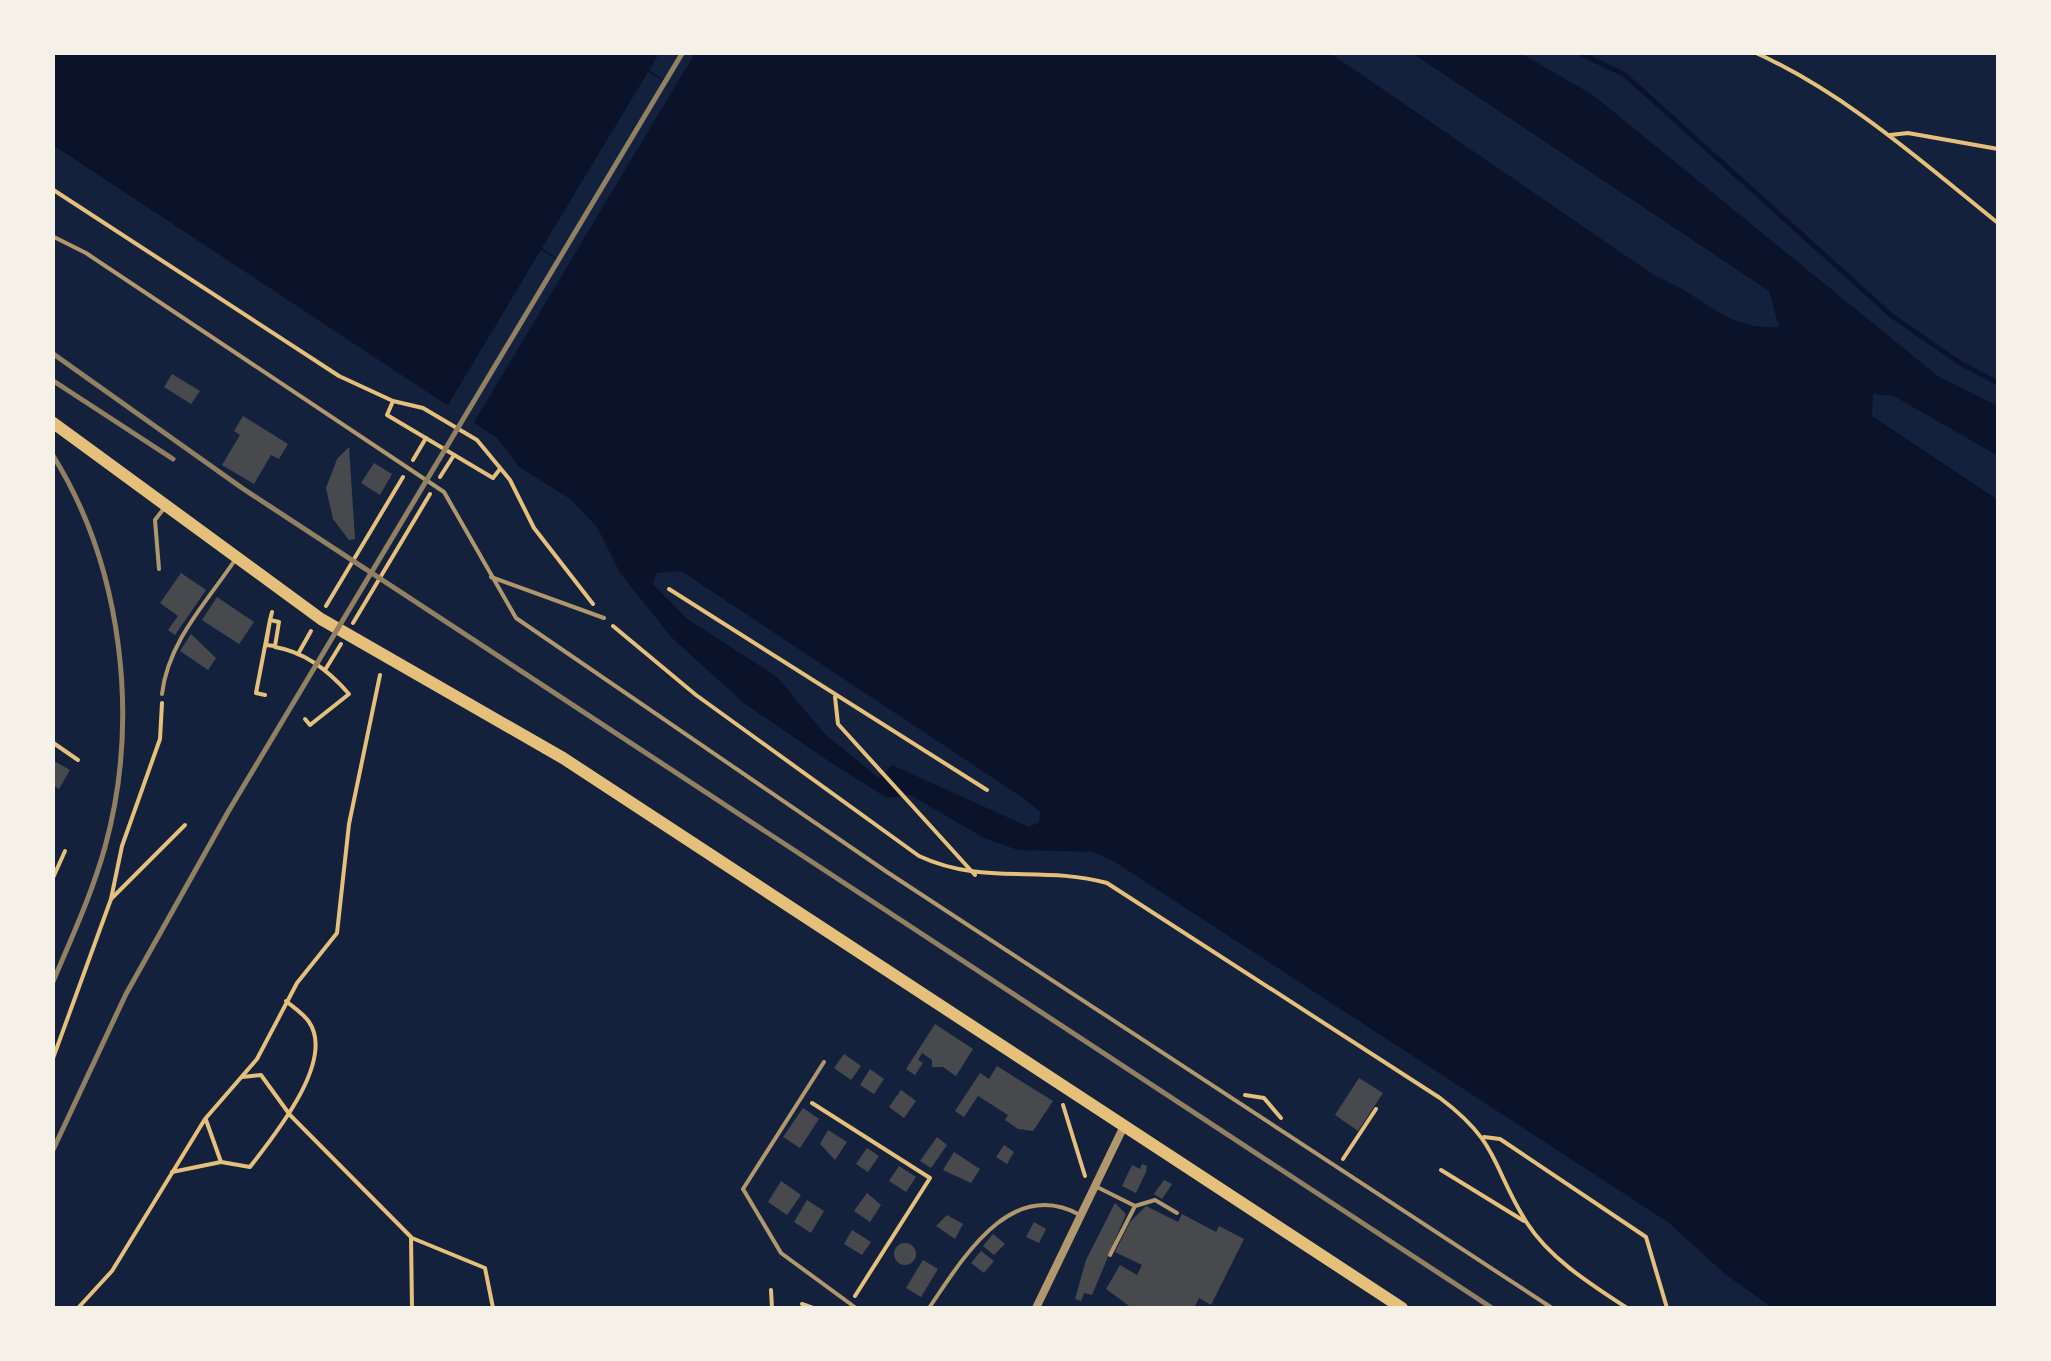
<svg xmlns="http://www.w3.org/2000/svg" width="2051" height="1361" viewBox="0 0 2051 1361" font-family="'Work Sans',sans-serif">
  <rect width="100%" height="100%" fill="#14213d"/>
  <path fill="#0b132b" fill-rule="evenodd" d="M52,53H1330L1657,277C1708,297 1721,329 1779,327L1769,291L1412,53H1520L1593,95L1939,377L1998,406V456L1894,396L1873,394L1872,416L1998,500V1308H1773L1726,1275L1669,1223L1115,862L1093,852L1018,850L984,838L910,795L887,798L833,764L745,704L672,638L620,573L597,527L570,499L519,467L497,438L53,145ZM681,571L1023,798L1040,812L1039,822L1029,827L892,765L879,778L826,735L777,677L686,618L653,584L657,573Z"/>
  <path fill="#14213d" d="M660,52L695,53L471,427L445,410L541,250L566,265L542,248L648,72L674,87L649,70Z"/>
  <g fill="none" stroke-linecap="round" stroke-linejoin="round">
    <path stroke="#0b132b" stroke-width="5" d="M1578,52L1625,75L1892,316L1960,363L1998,383"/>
  </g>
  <g fill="#48494c">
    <path d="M172,374L200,391L191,404L164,387Z"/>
    <path d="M243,416L288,444L279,459L271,455L254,484L222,465L240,435L234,431Z"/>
    <path d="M349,447L355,539L349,540L333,519L326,488L337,459Z"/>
    <path d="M374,463L392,474L380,495L361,483Z"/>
    <path d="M181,573L206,590L175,635L168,630L178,616L160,603Z"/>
    <path d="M217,597L254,622L239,644L202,620Z"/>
    <path d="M191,634L216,658L208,670L180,651Z"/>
    <path d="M54,761L70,770L59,789L52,785Z"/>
    <path d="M935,1024L973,1049L956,1076L943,1067H932V1060L922,1053L918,1060L923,1063L915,1075L906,1069Z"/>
    <path d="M844,1054L861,1066L851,1080L834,1068Z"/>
    <path d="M997,1066L1053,1101L1033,1131L1018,1129L1005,1120L1008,1115L978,1096L964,1117L955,1111L980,1073L989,1079Z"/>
    <path d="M870,1069L884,1079L874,1094L860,1085Z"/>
    <path d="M1359,1078L1383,1093L1358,1131L1335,1115Z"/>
    <path d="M901,1090L916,1101L904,1118L889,1107Z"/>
    <path d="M803,1108L819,1119L800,1148L783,1137Z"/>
    <path d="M828,1130L847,1142L835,1160L820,1144Z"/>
    <path d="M937,1137L947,1145L931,1168L920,1161Z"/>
    <path d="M1004,1145L1014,1152L1007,1164L996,1157Z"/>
    <path d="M867,1148L879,1156L868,1172L856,1164Z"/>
    <path d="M954,1152L980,1169L971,1183L943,1170Z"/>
    <path d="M1142,1164L1147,1166L1146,1172L1136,1193L1122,1186L1132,1165L1140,1169Z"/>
    <path d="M899,1166L916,1177L906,1192L889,1181Z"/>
    <path d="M1164,1180L1172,1184L1162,1199L1154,1194Z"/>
    <path d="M781,1181L801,1195L787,1215L768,1202Z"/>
    <path d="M867,1193L881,1205L870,1222L854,1211Z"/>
    <path d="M807,1200L824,1211L811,1233L794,1222Z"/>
    <path d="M1115,1203L1126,1214L1092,1295L1084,1293L1081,1301L1075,1299L1086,1260Z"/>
    <path d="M1146,1206L1178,1222L1182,1214L1216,1232L1219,1226L1244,1239L1211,1305L1199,1298L1194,1308H1132L1106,1289L1120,1265L1137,1275L1142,1265L1115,1252L1130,1222Z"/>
    <path d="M947,1215L963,1224L955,1239L936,1226Z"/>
    <path d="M1034,1222L1046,1229L1039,1243L1026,1237Z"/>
    <path d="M852,1230L871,1242L862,1255L844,1244Z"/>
    <path d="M993,1234L1005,1244L994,1255L983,1246Z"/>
    <circle cx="905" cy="1254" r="11"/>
    <path d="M981,1251L994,1261L984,1273L971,1263Z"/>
    <path d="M923,1260L938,1269L921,1297L906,1288Z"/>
  </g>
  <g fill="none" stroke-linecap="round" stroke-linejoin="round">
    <g stroke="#e5c07b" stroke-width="4">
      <path d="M1754,52C1845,93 1921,161 1998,223"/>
      <path d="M1890,135L1908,133L1998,149"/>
      <path d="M52,189L339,376L393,401L423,408L477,440L510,480L534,528L593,604"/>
      <path d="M393,401L387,415L493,478L500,469"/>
      <path d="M413,460L426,438"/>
      <path d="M440,477L454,455"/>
      <path d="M669,589L987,790"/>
      <path d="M326,606L403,477"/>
      <path d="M353,623L430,494"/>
      <path d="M613,626L696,695L919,856C983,886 1041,865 1107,883L1440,1098C1501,1144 1491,1166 1527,1223C1550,1259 1592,1285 1627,1308"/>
      <path d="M275,647C305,652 330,672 349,694L310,725L305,719"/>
      <path d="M298,654L311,631"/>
      <path d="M325,670L341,644"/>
      <path d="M265,695L256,693L270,620L279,622L275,646L266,645L270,620L272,612"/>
      <path d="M835,697L838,724L975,875"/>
      <path d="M52,742L78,760"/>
      <path d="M52,880L65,851"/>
      <path d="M111,899L185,825"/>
      <path d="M52,1061L111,899L122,846L160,739L162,703"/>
      <path d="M242,1077L261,1075L290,1115L411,1237L412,1308"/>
      <path d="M1245,1095L1264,1098L1281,1118"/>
      <path d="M812,1103L930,1178L855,1296"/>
      <path d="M1063,1105L1085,1176"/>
      <path d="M206,1120L221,1162L250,1167C273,1137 336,1061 309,1022C304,1014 293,1007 286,1001"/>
      <path d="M1484,1137L1500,1139L1646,1237L1667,1308"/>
      <path d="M1343,1159L1376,1109"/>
      <path d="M1441,1170L1524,1221"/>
      <path d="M172,1172L221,1162"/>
      <path d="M412,1238L485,1268L493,1308"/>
      <path d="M771,1290L772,1308"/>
      <path d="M802,1304L813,1308"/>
      <path d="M78,1308L112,1271L205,1119L257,1059L297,983L337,933L349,824L380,675"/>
      <path d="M1213,1308H1220"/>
    </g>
    <g stroke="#b1986c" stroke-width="4">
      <path d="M52,236L86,253L444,492L516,618L887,872L1552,1308"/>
      <path d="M159,569L155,520L165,507"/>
      <path d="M491,577L604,618"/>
      <path d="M52,607V639"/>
      <path d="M162,694C168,642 206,603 235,560"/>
      <path d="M824,1062L743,1189L781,1253L856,1308"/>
      <path d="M1095,1186L1135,1206L1110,1255"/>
      <path d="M1135,1206L1155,1200L1177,1213"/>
      <path d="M929,1308C962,1260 1010,1176 1080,1215"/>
    </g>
    <path stroke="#b1986c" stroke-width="8" d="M1036,1308L1124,1126"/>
    <path stroke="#e5c07b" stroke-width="12" d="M52,422L321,619L563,758L1402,1308"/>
    <g stroke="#918062" stroke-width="5">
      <path d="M52,353L242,488L1492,1308"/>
      <path d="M52,380L173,459"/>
      <path d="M52,454C123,567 140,720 105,847C92,894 71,939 52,984"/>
      <path d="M52,1152L126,994L228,812L683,52"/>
    </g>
  </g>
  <rect width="2051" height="1361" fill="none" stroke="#f6f1e7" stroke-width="110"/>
</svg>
